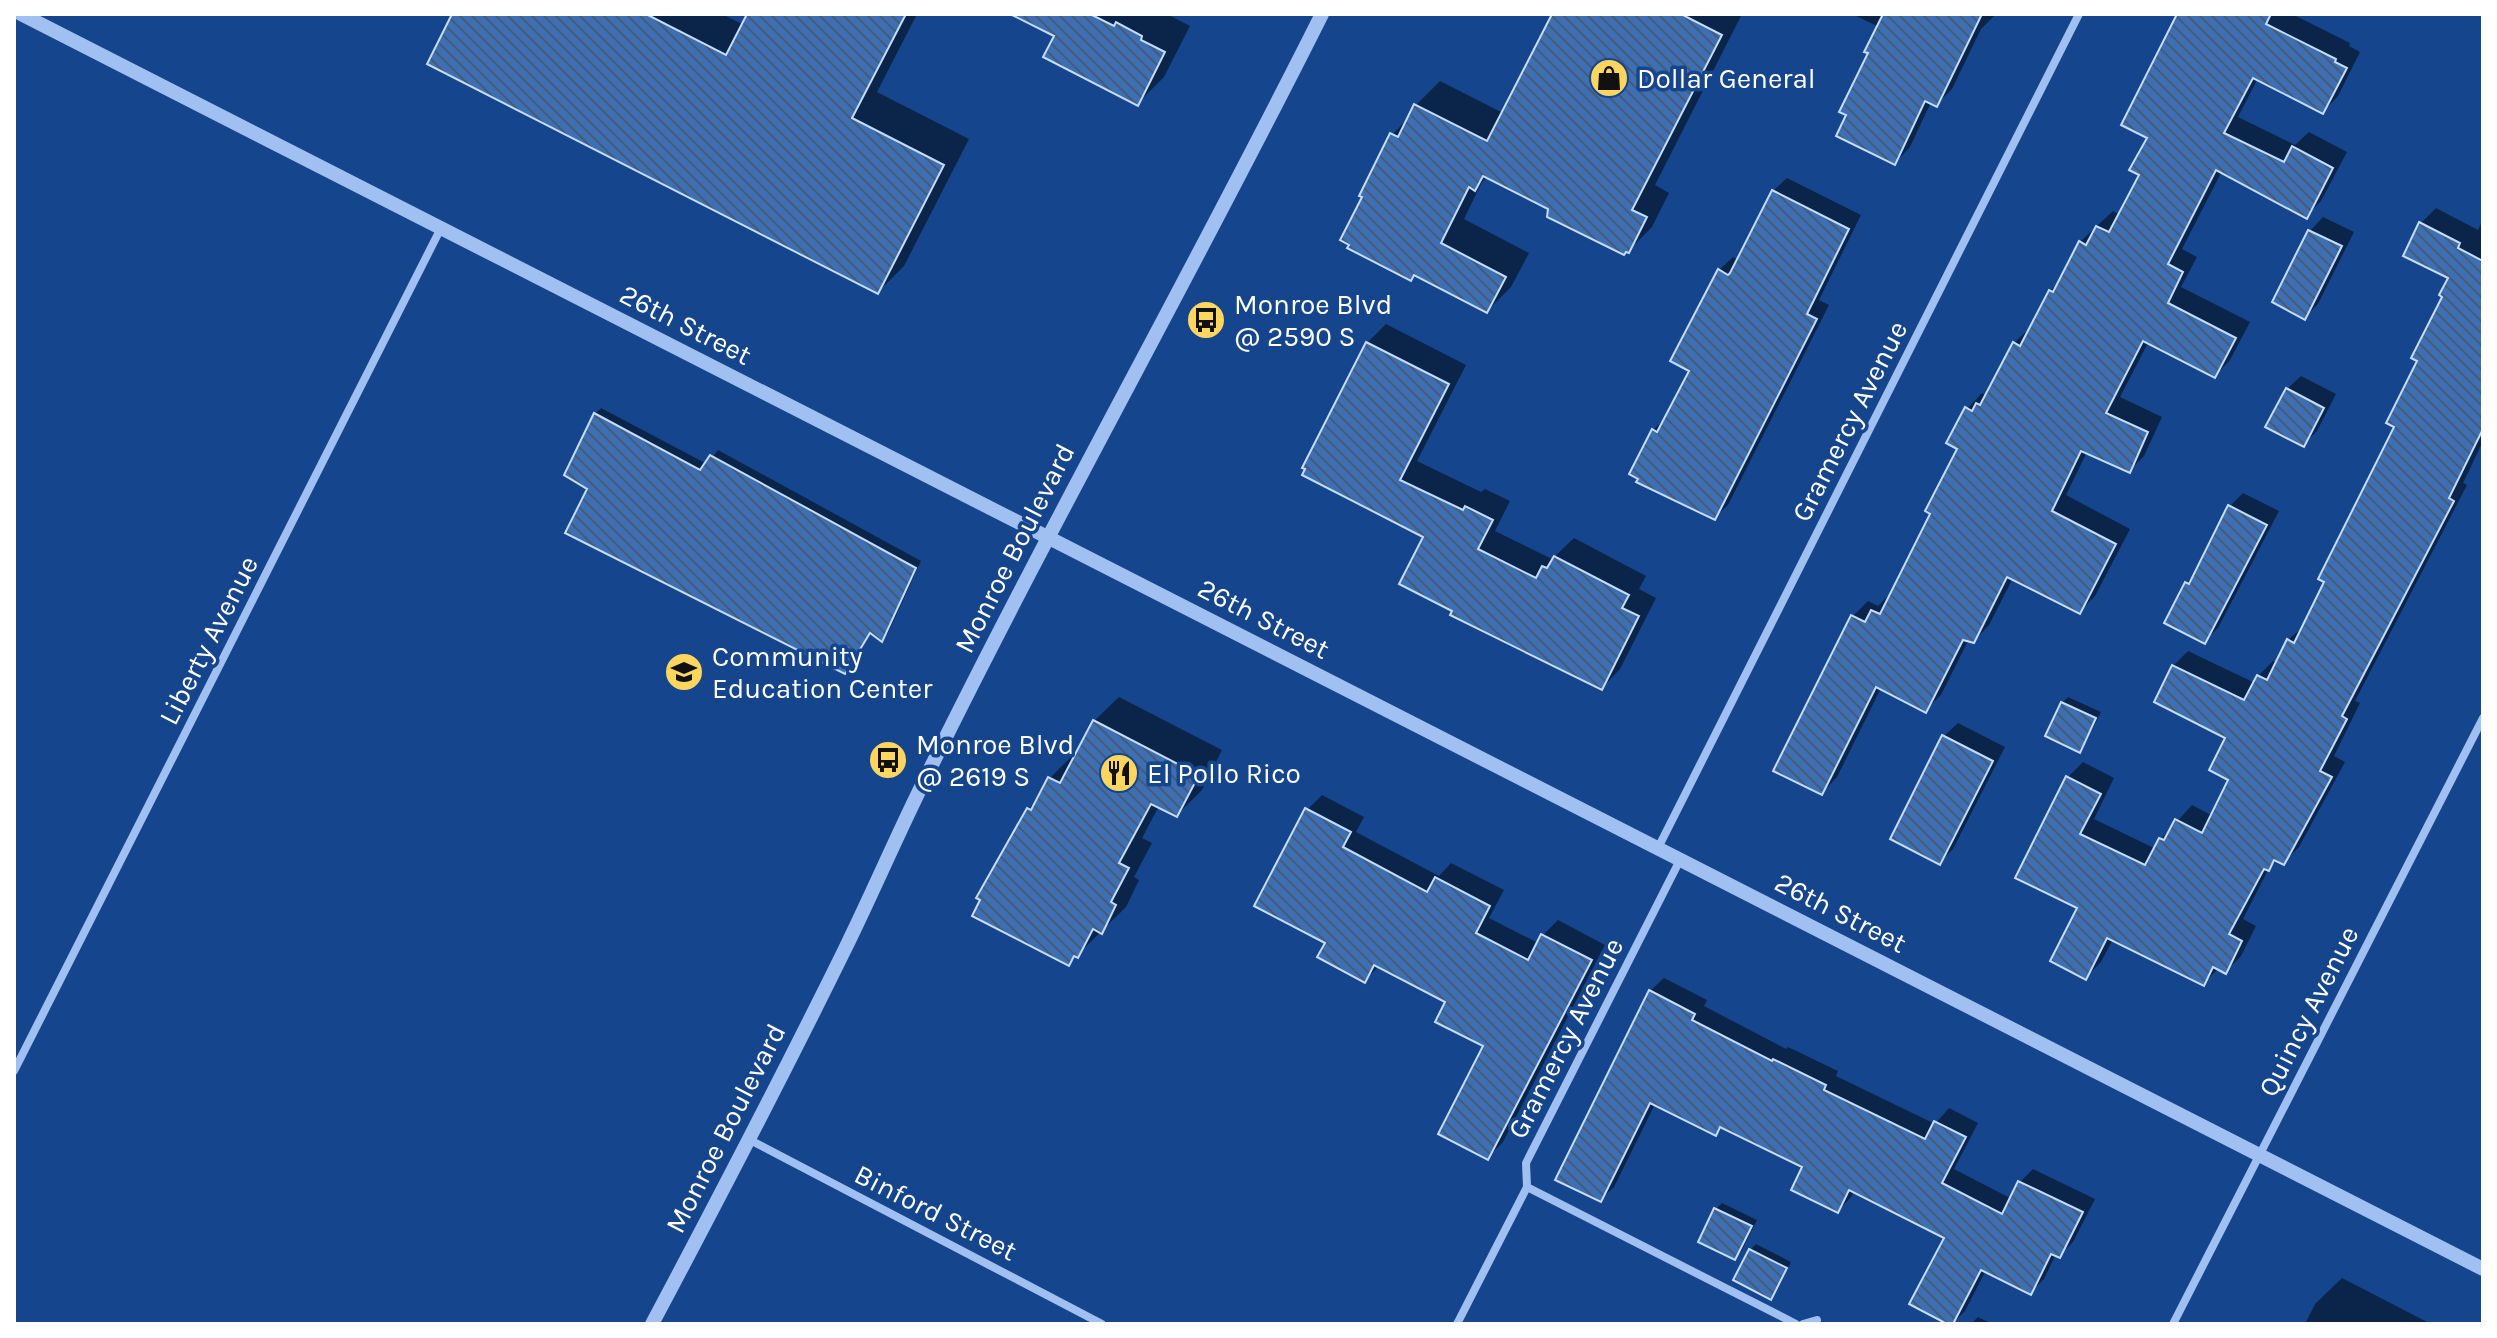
<svg xmlns="http://www.w3.org/2000/svg" width="2497" height="1338" viewBox="0 0 2497 1338" font-family="Karla,sans-serif">
  <defs>
    <pattern id="building-back-hatch" width="6" height="6" patternUnits="userSpaceOnUse" patternTransform="scale(2)"><rect width="6" height="6" fill="#3d6fb5"/><path d="M-1 5l2 2M0 0l6 6M5-1l2 2" fill="none" stroke="#465a76"/></pattern>
  </defs>
  <rect width="100%" height="100%" fill="#15458c"/>
  <g fill="#0007">
    <path d="M454,14H722L744,25L749,14H917L877,92L969,139L904,266L878,292Z"/>
    <path d="M1014,14H1167L1190,26L1164,77L1138,103L1056,36Z"/>
    <path d="M1554,14H1742L1655,185L1669,193L1652,227L1628,251L1488,176L1482,182L1464,219L1529,253L1511,287L1487,311L1415,273L1392,135L1410,116L1416,105L1440,81L1503,113Z"/>
    <path d="M1852,14H1996L1981,29L1952,89L1936,105L1931,102L1910,147L1895,163L1870,52L1879,27Z"/>
    <path d="M2180,14H2292L2350,43L2349,46L2360,52L2338,96L2323,112L2258,78L2238,117L2295,145L2309,132L2347,152L2321,201L2306,216L2222,171L2182,249L2197,257L2181,287L2250,322L2230,360L2215,376L2149,341L2120,397L2162,417L2144,456L2129,471L2087,452L2066,495L2130,529L2095,596L2080,611L2013,578L1989,625L1974,641L1969,639L1941,695L1925,710L1881,688L1837,777L1822,793L1853,616L1868,601L1878,606L1888,596L1890,597L1932,513L1959,448L1967,409L1982,393L1986,396L2014,343L2030,328L2050,291L2060,281L2080,242L2113,211L2120,215L2141,174Z"/>
    <path d="M1787,178L1861,215L1819,300L1829,305L1728,505L1714,518L1653,430L1668,416L1692,370L1719,270L1733,257L1739,260L1773,191Z"/>
    <path d="M2436,208L2478,230L2483,219V441L2463,483L2467,485L2355,701L2360,703L2334,756L2345,762L2299,847L2284,862L2278,859L2269,868L2243,919L2256,926L2241,956L2226,971L2219,968L2203,984L2113,939L2101,962L2086,977L2068,777L2083,762L2114,778L2094,819L2156,849L2161,839L2192,805L2213,816L2231,779L2228,737L2173,666L2188,651L2255,683L2258,676L2273,661L2277,663L2288,640L2304,626L2396,426L2451,278L2421,223Z"/>
    <path d="M2323,217L2354,232L2318,304L2305,317L2274,302L2310,231Z"/>
    <path d="M1386,324L1466,365L1417,461L1481,492L1485,489L1510,501L1495,531L1552,559L1574,538L1646,576L1639,589L1656,598L1620,669L1602,688L1455,610L1426,536L1304,475L1367,343Z"/>
    <path d="M2301,376L2336,394L2317,431L2303,445L2287,389Z"/>
    <path d="M601,408L707,464L718,450L921,561L888,633L882,639L871,632L851,665L845,672L589,488L595,414Z"/>
    <path d="M2243,493L2279,511L2218,628L2204,641L2187,583L2195,574L2229,507Z"/>
    <path d="M1119,697L1222,750L1202,790L1177,815L1159,806L1142,838L1152,843L1134,877L1139,880L1126,907L1068,964L1028,809L1041,797L1050,778L1075,753L1077,755L1094,721Z"/>
    <path d="M2068,697L2101,712L2085,744L2079,750L2062,703Z"/>
    <path d="M1958,723L2005,747L1953,849L1940,862L1944,736Z"/>
    <path d="M1322,795L1364,817L1356,832L1439,876L1451,863L1504,890L1489,918L1538,943L1543,935L1558,920L1605,945L1503,1142L1488,1157L1486,1045L1448,1001L1379,966L1365,980L1327,942L1307,810Z"/>
    <path d="M1664,978L1707,1000L1704,1006L1786,1049L1788,1047L1838,1071L1836,1076L1935,1124L1949,1108L1978,1123L1954,1169L2010,1198L2020,1182L2033,1169L2095,1199L2073,1242L2060,1255L2056,1254L2044,1279L2031,1292L1986,1270L1965,1311L1952,1324L1946,1237L1855,1190L1851,1197L1838,1211L1805,1166L1723,1126L1715,1133L1655,1104L1614,1187L1600,1200L1650,991Z"/>
    <path d="M1722,1203L1757,1220L1741,1252L1735,1258L1716,1209Z"/>
    <path d="M1756,1244L1791,1262L1777,1291L1770,1297L1750,1250Z"/>
    <path d="M2342,1278L2431,1324H2305L2315,1304Z"/>
    <path d="M1978,1317L1992,1324H1971Z"/>
  </g>
  <g fill="url(#building-back-hatch)" stroke="#c5dcfb" stroke-width="2">
    <path d="M452,14H646L726,55L747,14H906L852,118L944,165L878,294L427,64Z"/>
    <path d="M1010,14H1090L1114,26L1116,22L1142,36L1141,40L1165,52L1138,106L1043,57L1054,36Z"/>
    <path d="M1552,14H1681L1722,35L1632,210L1647,217L1629,253L1626,252L1624,255L1547,217L1548,209L1483,176L1475,191L1469,187L1441,243L1506,277L1487,313L1414,275L1411,281L1347,248L1349,245L1340,240L1362,197L1359,196L1390,133L1398,137L1414,104L1487,141Z"/>
    <path d="M1883,14H1982L1937,107L1925,101L1895,165L1836,136L1846,115L1839,112L1868,53L1864,52Z"/>
    <path d="M2177,14H2271L2266,24L2336,59L2335,62L2347,68L2323,114L2253,78L2224,133L2284,162L2292,146L2333,168L2307,219L2216,170L2168,264L2183,272L2168,303L2236,338L2215,378L2143,341L2106,413L2148,432L2130,473L2081,451L2052,511L2116,544L2080,614L2007,577L1974,643L1963,640L1926,713L1876,687L1822,795L1773,771L1851,615L1865,622L1871,610L1880,614L1930,514L1925,511L1957,449L1946,443L1965,407L1972,411L1976,403L1980,405L2013,342L2020,346L2049,290L2053,292L2079,241L2086,245L2096,226L2109,232L2139,175L2129,170L2147,138L2121,125Z"/>
    <path d="M1772,190L1849,229L1807,314L1817,319L1715,520L1636,482L1638,479L1629,474L1652,429L1657,432L1689,371L1670,361L1718,269L1728,275L1730,273Z"/>
    <path d="M2419,222L2460,243L2458,248L2483,261V429L2449,498L2454,501L2342,716L2347,719L2320,771L2332,777L2284,865L2274,860L2269,871L2264,869L2229,934L2242,941L2226,974L2213,967L2204,986L2107,938L2086,980L2050,961L2077,908L2015,878L2066,776L2101,794L2080,834L2145,865L2159,838L2164,840L2175,819L2202,833L2228,780L2209,770L2225,738L2154,702L2172,665L2244,700L2257,675L2267,680L2287,639L2294,643L2324,582L2318,579L2394,427L2386,423L2417,361L2411,358L2442,297L2439,295L2448,278L2403,256Z"/>
    <path d="M2308,230L2342,246L2305,320L2272,302Z"/>
    <path d="M1366,342L1449,384L1400,480L1463,510L1465,506L1493,520L1478,549L1536,578L1542,566L1547,568L1554,556L1629,595L1622,608L1639,616L1602,690L1450,615L1452,611L1399,584L1423,537L1302,475L1305,469L1302,468Z"/>
    <path d="M2286,388L2324,408L2304,447L2265,427Z"/>
    <path d="M594,413L700,470L710,455L916,568L882,642L870,633L845,674L565,533L587,489L564,475Z"/>
    <path d="M2228,505L2267,525L2205,644L2164,623L2185,582L2189,584Z"/>
    <path d="M2061,702L2096,718L2080,753L2045,736Z"/>
    <path d="M1093,720L1199,775L1177,817L1151,804L1119,863L1129,868L1111,902L1116,905L1102,934L1093,929L1078,958L1074,956L1069,966L972,916L980,900L976,898L1027,808L1031,810L1048,777L1060,783Z"/>
    <path d="M1942,735L1993,761L1940,865L1890,839Z"/>
    <path d="M1305,808L1351,832L1343,847L1427,892L1435,877L1490,906L1476,933L1528,960L1541,934L1592,960L1488,1160L1438,1134L1483,1046L1435,1022L1445,1002L1374,965L1365,983L1317,957L1325,943L1254,906Z"/>
    <path d="M1649,990L1695,1014L1692,1020L1772,1061L1773,1059L1826,1085L1824,1090L1925,1139L1934,1121L1966,1137L1942,1183L2002,1214L2018,1181L2083,1212L2060,1258L2051,1254L2031,1295L1981,1270L1953,1324H1947L1909,1304L1944,1238L1849,1190L1838,1213L1791,1190L1802,1167L1720,1127L1716,1136L1650,1103L1601,1202L1555,1180Z"/>
    <path d="M1714,1208L1752,1226L1735,1260L1698,1242Z"/>
    <path d="M1749,1249L1787,1268L1771,1300L1733,1280Z"/>
  </g>
  <g fill="none" stroke-linecap="round" stroke-linejoin="round">
    <g stroke="#9fc0f0" stroke-width="8">
      <path d="M1658,848L2079,14"/>
      <path d="M14,1071L441,228"/>
      <path d="M750,1140L1102,1324"/>
      <path d="M1527,1187L1796,1324"/>
      <path d="M1457,1324L1527,1187L1526,1163L1680,860"/>
      <path d="M1803,1324L1817,1320"/>
      <path d="M2173,1324L2483,718"/>
    </g>
    <g stroke="#9fc0f0" stroke-width="14">
      <path d="M21,14L2483,1269"/>
      <path d="M652,1324C718,1200 783,1075 845,949C873,892 898,833 927,775C1053,519 1194,270 1322,14"/>
    </g>
  </g>
  <defs>
    <g id="shop-disc" transform="scale(2)"><circle r="9.5" fill="#ffd65d" stroke="#15458c"/><path d="M-5-2.5h2.3a2.7 3.5 0 0 1 5.4 0H5L5.5 6h-11ZM-1.5-2.5h3a1.5 2.3 0 0 0-3 0Z" fill="#111"/></g>
    <g id="bus-disc" transform="scale(2)"><circle r="9.5" fill="#ffd65d" stroke="#15458c"/><path d="M-5-6H5V4H4V6H2V4H-2V6H-4V4H-5ZM-3.5-4V0h7V-4ZM-3.5 1.2v1.5H-2V1.2ZM2 1.2v1.5H3.5V1.2Z" fill="#111"/></g>
    <g id="university-disc" transform="scale(2)"><circle r="9.5" fill="#ffd65d" stroke="#15458c"/><path d="M0-5L7-2L0 1L-7-2ZM-4 1L0 2.5L4 1V4Q0 6-4 4Z" fill="#111"/></g>
    <g id="restaurant-disc" transform="scale(2)"><circle r="9.5" fill="#ffd65d" stroke="#15458c"/><path d="M-5-6h1v4h1v-4h1v4h1v-4h1v5L-1.5 .5V6h-2V.5L-5-1ZM5-6V6H3V1.5H1.5Q1.5-4 5-6Z" fill="#111"/></g>
  </defs>
  <g fill-rule="evenodd">
    <use href="#shop-disc" x="1609" y="78"/>
    <use href="#bus-disc" x="1206" y="320"/>
    <use href="#university-disc" x="684" y="672"/>
    <use href="#bus-disc" x="888" y="760"/>
    <use href="#restaurant-disc" x="1119" y="773"/>
  </g>
  <g text-anchor="middle" stroke-width="7" stroke-linejoin="round" paint-order="stroke">
    <g font-size="28" fill="#fff" stroke="#15458c" text-anchor="start">
      <text x="1637" y="88">Dollar General</text>
      <text x="1234" y="314">Monroe Blvd<tspan x="1234" dy="32">@ 2590 S</tspan></text>
      <text x="712" y="666">Community<tspan x="712" dy="32">Education Center</tspan></text>
      <text x="916" y="754">Monroe Blvd<tspan x="916" dy="32">@ 2619 S</tspan></text>
      <text x="1147" y="783">El Pollo Rico</text>
    </g>
    <g font-size="28" fill="#fff" stroke="#15458c">
      <text transform="translate(686 324) rotate(27)" y="10">26th Street</text>
      <text transform="translate(1849 421) rotate(-63)" y="10">Gramercy Avenue</text>
      <text transform="translate(1014 548) rotate(-63)" y="10">Monroe Boulevard</text>
      <text transform="translate(1264 618) rotate(27)" y="10">26th Street</text>
      <text transform="translate(208 640) rotate(-63)" y="10">Liberty Avenue</text>
      <text transform="translate(1841 912) rotate(27)" y="10">26th Street</text>
      <text transform="translate(2308 1011) rotate(-63)" y="10">Quincy Avenue</text>
      <text transform="translate(1565 1038) rotate(-63)" y="10">Gramercy Avenue</text>
      <text transform="translate(725 1128) rotate(-63)" y="10">Monroe Boulevard</text>
      <text transform="translate(936 1212) rotate(27)" y="10">Binford Street</text>
    </g>
  </g>
  <rect width="2497" height="1338" fill="none" stroke="#ffffff" stroke-width="32"/>
</svg>
